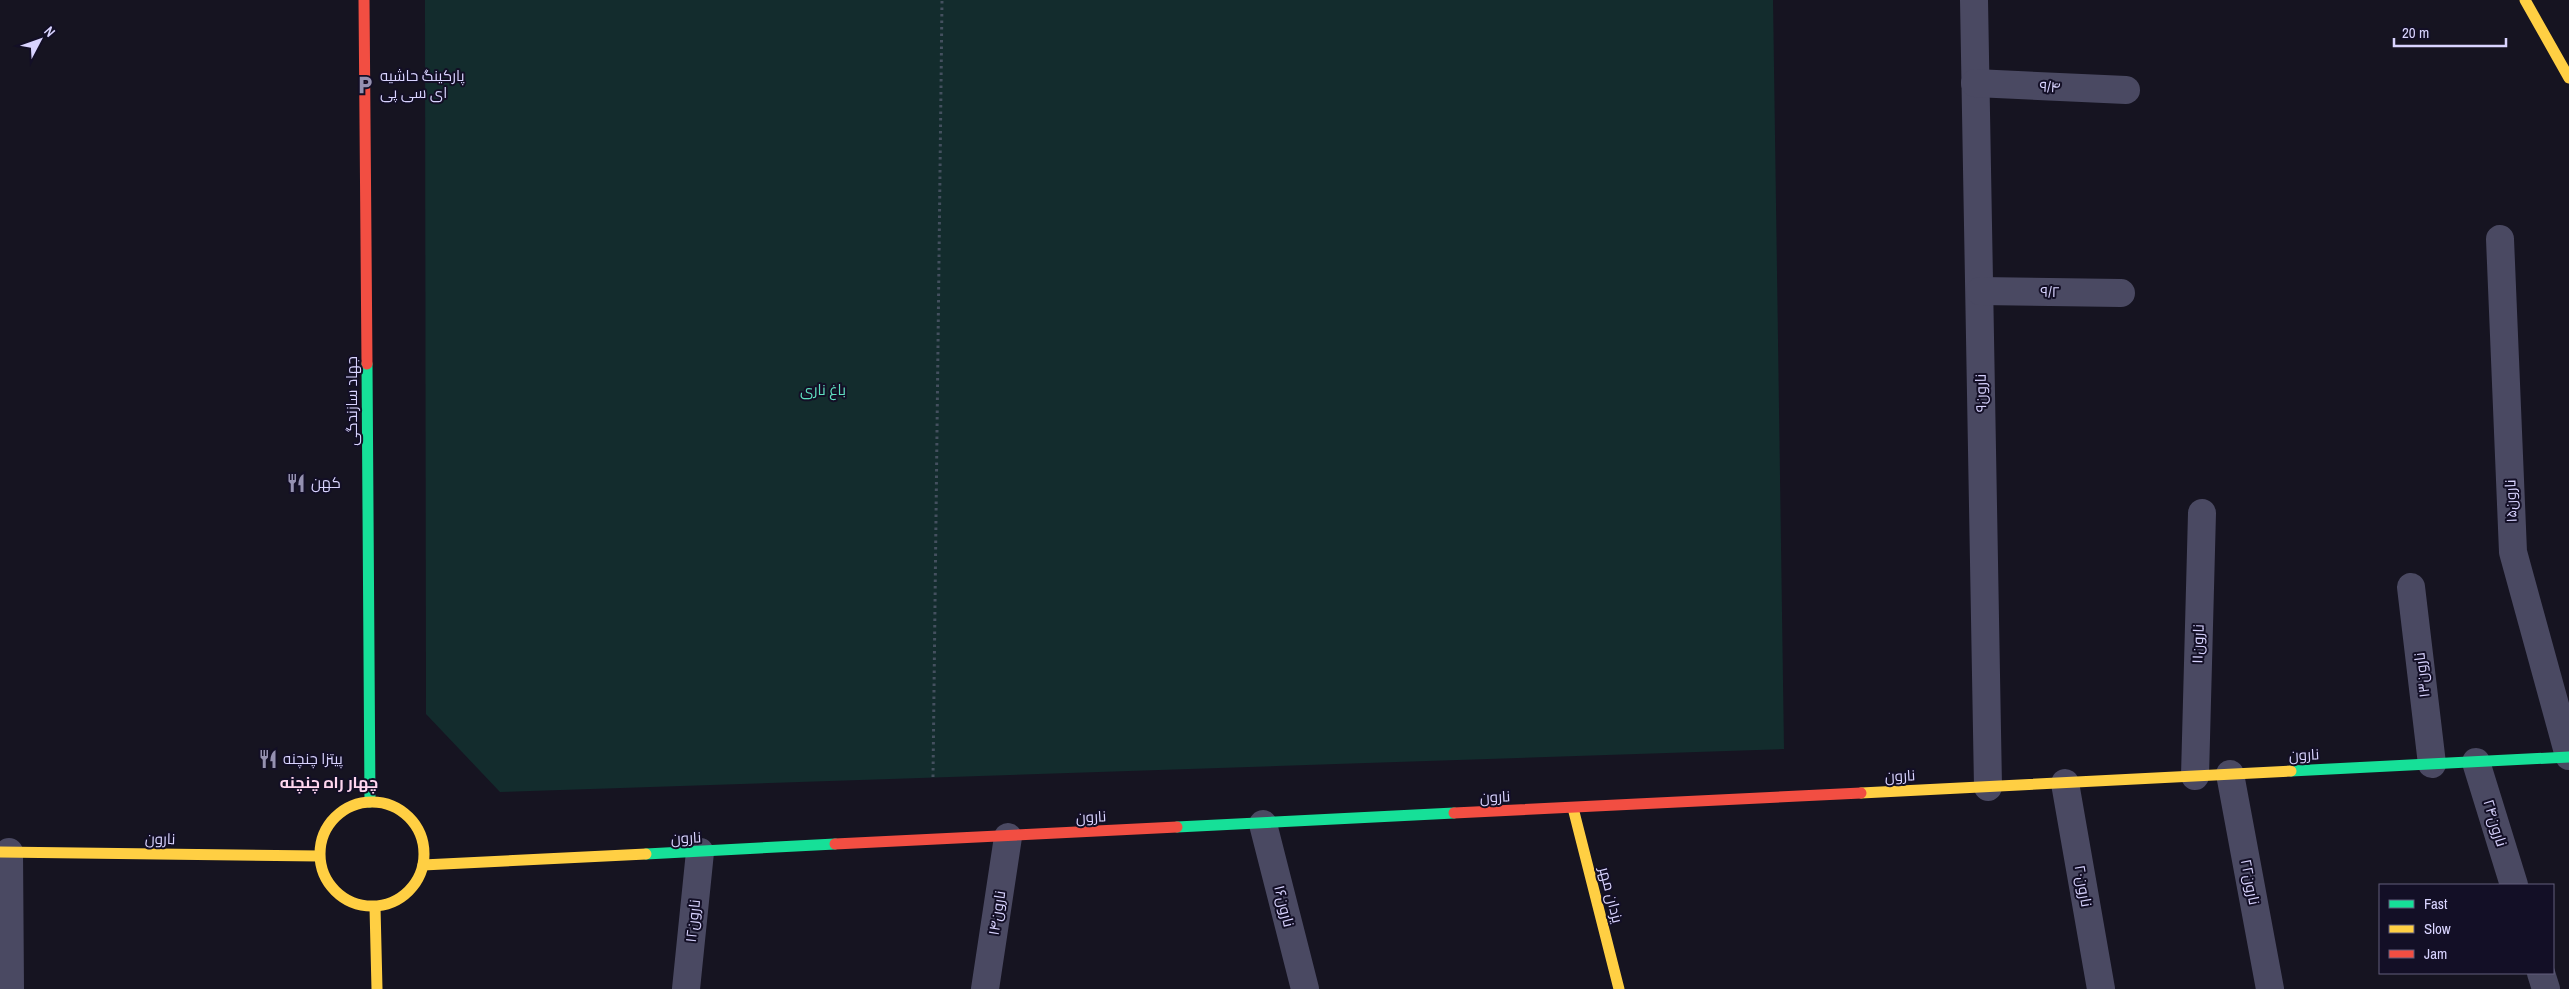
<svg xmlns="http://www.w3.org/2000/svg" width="2569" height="989" viewBox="0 0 2569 989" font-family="'Archivo Narrow',Cairo,sans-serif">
  <rect width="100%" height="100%" fill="#161421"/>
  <path fill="#132c2d" d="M425,0H1773L1784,749L500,792L426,714Z"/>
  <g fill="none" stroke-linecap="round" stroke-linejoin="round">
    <path stroke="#44505f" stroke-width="3" stroke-dasharray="2.5 4" stroke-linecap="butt" d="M933,777L942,0"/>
    <g stroke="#4a4962" stroke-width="28">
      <path d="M1974,0L1988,787"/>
      <path d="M1975,83L2126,90"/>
      <path d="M2500,239L2513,552L2569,756"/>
      <path d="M1980,291L2121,293"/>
      <path d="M2411,587L2432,764"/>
      <path d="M2476,762L2514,885"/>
      <path d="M2230,774L2270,989"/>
      <path d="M2195,776L2202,513"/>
      <path d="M2065,783L2101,989"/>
      <path d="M1263,824L1305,989"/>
      <path d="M9,852L10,989"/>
      <path d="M2541,973L2546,989"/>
      <path d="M686,989L700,852"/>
      <path d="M985,989L1008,837"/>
    </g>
    <g stroke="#16e098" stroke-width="11">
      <path d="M367,364L370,802"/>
      <path d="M2291,771L2569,757"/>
      <path d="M1177,827L1454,813"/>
      <path d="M646,854L835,844"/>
    </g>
    <g stroke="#ffcf43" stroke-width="11">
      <path d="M2525,0L2569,78"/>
      <path d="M1861,793L2291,771"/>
      <circle cx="372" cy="854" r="52"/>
      <path d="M1573,808L1619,989"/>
      <path d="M0,852L319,856"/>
      <path d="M423,865L646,854"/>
      <path d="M375,907L377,989"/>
    </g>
    <g stroke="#f24e42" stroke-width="11">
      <path d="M364,0L367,364"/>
      <path d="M1454,813L1861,793"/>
      <path d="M835,844L1177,827"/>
    </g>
  </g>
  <defs>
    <g id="parking-bare" transform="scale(1.5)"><path d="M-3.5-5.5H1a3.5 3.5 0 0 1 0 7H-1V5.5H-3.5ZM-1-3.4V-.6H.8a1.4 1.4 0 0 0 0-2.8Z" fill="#9591b1" stroke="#130f26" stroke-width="2.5" paint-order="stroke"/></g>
    <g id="restaurant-bare" transform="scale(1.5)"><path d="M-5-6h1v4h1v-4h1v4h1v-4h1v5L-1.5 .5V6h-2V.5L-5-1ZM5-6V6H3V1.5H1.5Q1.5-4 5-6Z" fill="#9591b1" stroke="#130f26" stroke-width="2.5" paint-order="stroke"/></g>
  </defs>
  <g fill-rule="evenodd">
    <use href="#parking-bare" x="365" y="85"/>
    <use href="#restaurant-bare" x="296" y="483"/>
    <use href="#restaurant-bare" x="268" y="759"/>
  </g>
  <g text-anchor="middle" stroke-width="4" stroke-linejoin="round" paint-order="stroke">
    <g font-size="15" fill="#d9d4ff" stroke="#130f26" text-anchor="start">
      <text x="380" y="81">پارکینگ حاشیه<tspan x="380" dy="17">ای سی پی</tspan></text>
      <text x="311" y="488">کهن</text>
      <text x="283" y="764">پیتزا چنچنه</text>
    </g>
    <g font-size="15" fill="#d9d4ff" stroke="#130f26">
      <text transform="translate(2050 87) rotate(3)" y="5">۹/۴</text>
      <text transform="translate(2050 292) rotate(1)" y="5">۹/۲</text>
      <text transform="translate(1981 393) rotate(-91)" y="5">نارون۹</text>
      <text transform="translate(352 401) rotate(-90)" y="5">جهاد سازندگی</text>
      <text transform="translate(2511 501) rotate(-92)" y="5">نارون۱۵</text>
      <text transform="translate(2198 644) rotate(-88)" y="5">نارون۱۱</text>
      <text transform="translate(2422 675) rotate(-97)" y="5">نارون۱۳</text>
      <text transform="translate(2304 755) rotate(-3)" y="5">نارون</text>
      <text transform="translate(1900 776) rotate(-3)" y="5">نارون</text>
      <text transform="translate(1495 797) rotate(-3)" y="5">نارون</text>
      <text transform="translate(1091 817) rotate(-3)" y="5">نارون</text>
      <text transform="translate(2495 823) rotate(73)" y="5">نارون۲۴</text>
      <text transform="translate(686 838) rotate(-3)" y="5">نارون</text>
      <text transform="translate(160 839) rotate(1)" y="5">نارون</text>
      <text transform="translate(2250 882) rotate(79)" y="5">نارون۲۲</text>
      <text transform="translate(2083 886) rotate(80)" y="5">نارون۲۰</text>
      <text transform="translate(1611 895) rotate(76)" y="5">یزدان مهر</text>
      <text transform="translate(1284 906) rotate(76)" y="5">نارون۱۶</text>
      <text transform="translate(997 913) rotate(-81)" y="5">نارون۱۴</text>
      <text transform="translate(693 921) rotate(-84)" y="5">نارون۱۲</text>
    </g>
    <g font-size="15" fill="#5fe0c0" stroke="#130f26">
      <text x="823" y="395">باغ ناری</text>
    </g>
    <g font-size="16" font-weight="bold" fill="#ffd6f0" stroke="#130f26">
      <text x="329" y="788">چهار راه چنچنه</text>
    </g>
  </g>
  <rect x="2379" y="884" width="175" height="90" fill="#130f26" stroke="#625e7d"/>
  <rect x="2389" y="900" width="25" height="8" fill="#16e098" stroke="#625e7d"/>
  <text x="2424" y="909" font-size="15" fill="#d9d4ff">Fast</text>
  <rect x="2389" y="925" width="25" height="8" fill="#ffcf43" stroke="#625e7d"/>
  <text x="2424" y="934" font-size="15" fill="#d9d4ff">Slow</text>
  <rect x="2389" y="950" width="25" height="8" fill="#f24e42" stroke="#625e7d"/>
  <text x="2424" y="959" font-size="15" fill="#d9d4ff">Jam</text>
  <g transform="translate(40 40) rotate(49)" stroke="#130f26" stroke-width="4" paint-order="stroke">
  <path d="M0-4L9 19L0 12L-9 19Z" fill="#d9d4ff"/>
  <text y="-8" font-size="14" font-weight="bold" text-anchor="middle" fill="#d9d4ff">N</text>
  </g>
  <path d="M2394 38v8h112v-8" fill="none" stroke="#d9d4ff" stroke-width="2.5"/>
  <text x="2402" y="38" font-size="15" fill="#d9d4ff" stroke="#130f26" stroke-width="4" paint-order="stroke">20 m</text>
</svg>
